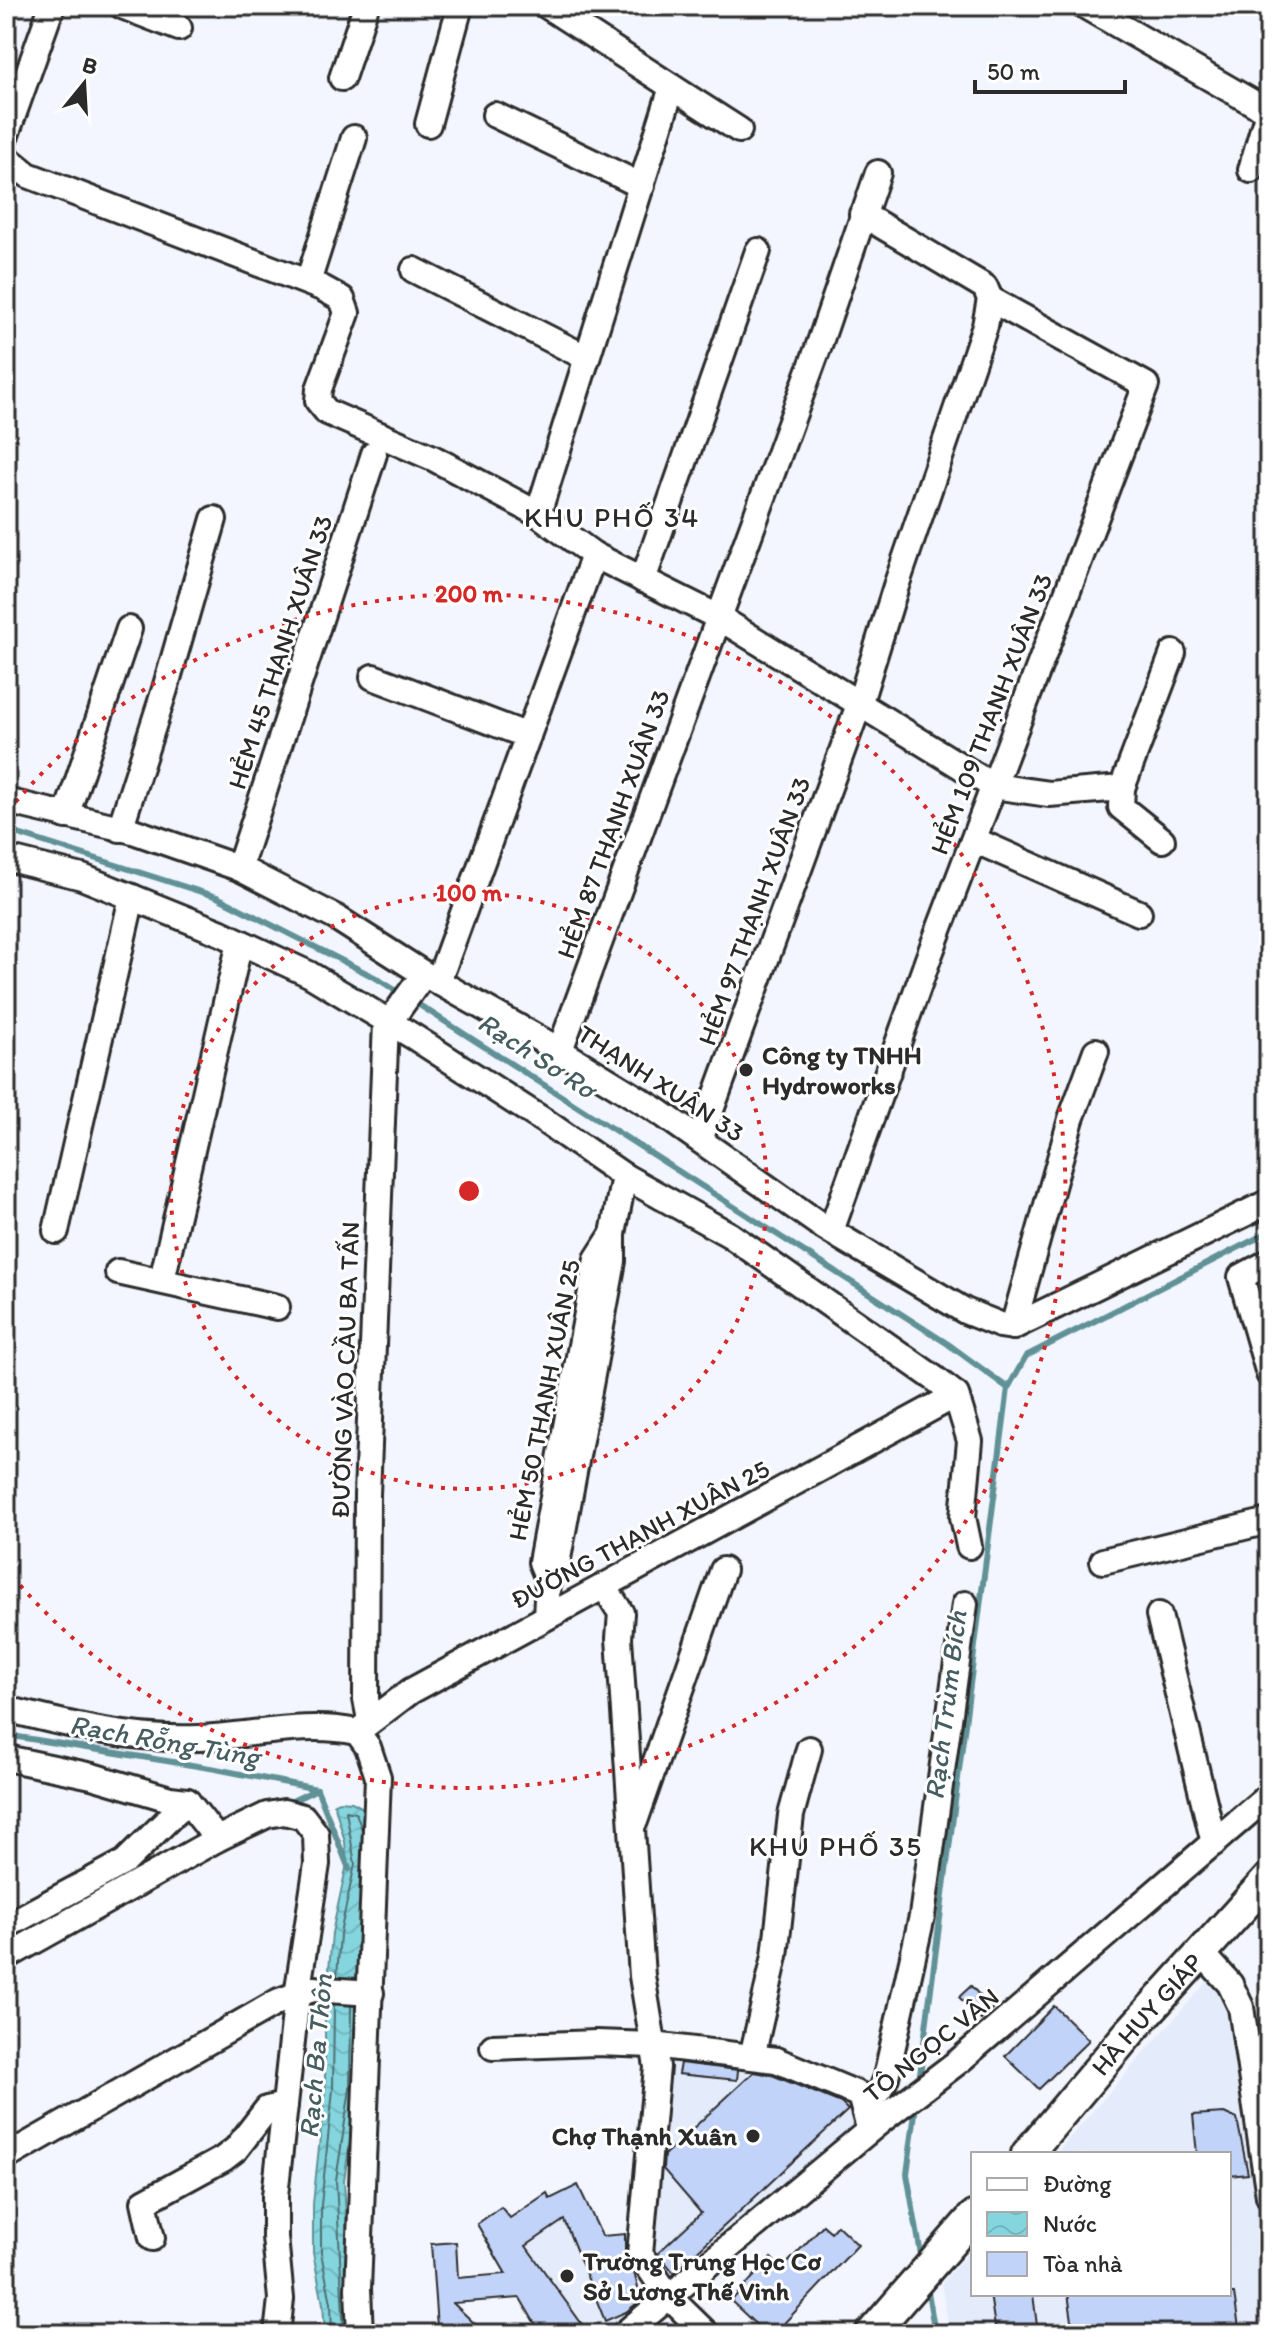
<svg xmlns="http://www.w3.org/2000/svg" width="1275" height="2340" viewBox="0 0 1275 2340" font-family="Itim,sans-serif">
  <defs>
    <pattern id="water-waves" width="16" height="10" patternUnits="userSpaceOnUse" patternTransform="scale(2)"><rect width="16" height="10" fill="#84d5de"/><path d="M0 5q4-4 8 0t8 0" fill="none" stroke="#72b7bf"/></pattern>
  </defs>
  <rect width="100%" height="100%" fill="#f3f6fe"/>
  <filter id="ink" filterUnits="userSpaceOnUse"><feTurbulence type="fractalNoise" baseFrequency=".0125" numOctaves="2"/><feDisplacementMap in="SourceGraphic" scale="16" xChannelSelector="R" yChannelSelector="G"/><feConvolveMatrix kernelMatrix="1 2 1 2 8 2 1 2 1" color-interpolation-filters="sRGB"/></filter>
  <g filter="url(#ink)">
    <g fill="#e4ecfc" fill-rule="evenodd">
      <path d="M1209,1979L1234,1994L1269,2226V2334H950L941,2284L973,2247V2294H1229V2154H1055Z"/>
      <path d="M671,2062L760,2063L853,2089L861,2124L669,2286L651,2249L668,2112Z"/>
      <path d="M578,2183L602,2235L625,2234L645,2308L598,2334H589L526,2246L562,2221L547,2194L510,2218L501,2207L478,2224L540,2334L476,2224L500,2205L511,2216L548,2192L554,2196ZM578,2185L602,2236L625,2234L642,2306L605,2321L555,2197Z"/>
    </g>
    <path fill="url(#water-waves)" stroke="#609196" stroke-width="2" d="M339,1801L352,1802L363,1808L369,1826L358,2090L344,2180L352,2334H325L323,2304L313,2253V2204L325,2090V2021L332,1933L347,1864L345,1842L334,1803Z"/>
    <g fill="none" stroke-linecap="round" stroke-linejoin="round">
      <g stroke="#4f6f73" stroke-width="2">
        <path d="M337,1977L340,1934L355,1864L346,1811L356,1813L362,1830"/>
        <path d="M332,2334L331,2303L321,2253V2205L333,2090L334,2005"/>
        <path d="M344,2334L336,2180L350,2089L351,2006"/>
      </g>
      <g stroke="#609196" stroke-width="6">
        <path d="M6,830L217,897L376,978L403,995"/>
        <path d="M413,1001L948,1344L1008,1388"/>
        <path d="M6,1735L216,1769L317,1789"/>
        <path d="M317,1789L349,1869"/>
        <path d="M284,1805L317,1789"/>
        <path d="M919,2082L1008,1388L1026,1356L1269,1232"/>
        <path d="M916,2105L907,2174L922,2260"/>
        <path d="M927,2286L935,2334"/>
      </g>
    </g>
    <g fill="#c2d3f9" stroke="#2b2b2b" stroke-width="2">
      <path d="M971,1986L992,2009L981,2020L959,1997Z"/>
      <path d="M1054,2006L1089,2040L1039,2089L1005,2056Z"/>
      <path d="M680,2063L738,2070L737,2080L678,2074Z"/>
      <path d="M754,2072L772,2075L841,2103L848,2110L674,2273L658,2253L701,2213L663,2169L664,2155Z"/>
      <path d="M1224,2113L1237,2119L1248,2174L1229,2176V2154H1197L1193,2115Z"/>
      <path d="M578,2185L602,2236L625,2234V2254L634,2272L641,2300L626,2312L605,2321L564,2220L526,2246L589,2334H541L520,2298L453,2303L475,2324L437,2327L431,2244L456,2242L458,2278L506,2274L477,2224L501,2207L510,2218L547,2193L550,2199Z"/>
      <path d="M823,2225L831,2232L837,2225L858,2245L774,2334H766L731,2301L771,2258L782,2269Z"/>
      <path d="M990,2294H1033L1038,2334H996Z"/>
      <path d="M1068,2294H1234L1240,2334H1074Z"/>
    </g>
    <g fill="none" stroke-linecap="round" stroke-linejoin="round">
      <g stroke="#2b2b2b" stroke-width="30">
        <g id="minor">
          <path d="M122,6L179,28"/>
          <path d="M1085,6L1269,112"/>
          <path d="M342,78L366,6"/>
          <path d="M672,87L739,130"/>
          <path d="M495,115L642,186"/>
          <path d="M428,124L460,6"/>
          <path d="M6,135L52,6"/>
          <path d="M6,157L28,175L322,288L342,299L347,313L319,389L318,401L327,412L433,458L538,514L594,555L438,982"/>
          <path d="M1251,170L1268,112"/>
          <path d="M414,270L587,358"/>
          <path d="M308,282L354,138"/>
          <path d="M538,514L672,87L547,6"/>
          <path d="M594,555L718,617L993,786L1049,794L1122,788L1173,653"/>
          <path d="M643,580L758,251"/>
          <path d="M373,677L528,736"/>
          <path d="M1122,788L1121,807L1162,840"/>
          <path d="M6,801L133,831L239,868L335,917L424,974L552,1046L658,1111L825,1228L965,1311L1000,1325L1013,1327L1269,1202"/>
          <path d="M66,816L129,629"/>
          <path d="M120,829L165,689L214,519"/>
          <path d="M974,840L1139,913"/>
          <path d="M6,858L82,877L221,933L309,974L414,1037L546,1122L624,1176L730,1235L934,1378L956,1395L970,1441L963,1517L969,1546"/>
          <path d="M239,868L374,454"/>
          <path d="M560,1050L818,348L878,173"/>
          <path d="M700,1140L860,702L896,586L985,326L990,299L985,287L862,214"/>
          <path d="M56,1231L132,897"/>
          <path d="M831,1231L928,959L1146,385L990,299"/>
          <path d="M613,1234L624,1176"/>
          <path d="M1269,1262L1241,1277L1269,1374"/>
          <path d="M118,1272L277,1307"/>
          <path d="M162,1280L240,942"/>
          <path d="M1013,1327L1071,1119L1096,1051"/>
          <path d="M1103,1561L1269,1521"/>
          <path d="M604,1586L621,1613L619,1638L642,1976L657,2067L640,2254L668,2296L707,2334"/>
          <path d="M1159,1615L1214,1843"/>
          <path d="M546,1617L548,1579L541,1562L597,1259L613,1234V1261L557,1564L548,1579"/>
          <path d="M6,1709C70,1725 133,1741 199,1738C251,1736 305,1721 357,1732L368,1747L378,1777L358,2289L360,2334"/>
          <path d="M370,1720L366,1699L367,1495L386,1022L393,1017L424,974"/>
          <path d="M362,1728L411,1691L956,1395"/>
          <path d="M6,1758L92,1776L170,1799L187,1801L217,1839"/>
          <path d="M635,1821L723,1570"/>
          <path d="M6,1926L125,1862L187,1801"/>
          <path d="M1202,1953L1230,1984L1241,2007L1269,2196"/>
          <path d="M6,1957L217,1839L267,1815L284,1812L303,1817L316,1834L317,1864L297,1995L275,2196V2237L281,2299L277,2334"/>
          <path d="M493,2047L596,2043L653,2045L776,2060L860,2095L867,2121"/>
          <path d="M752,2057L775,1956L791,1815L809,1749"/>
          <path d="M864,2108L881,2089L886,2077L922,1916L965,1604"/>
          <path d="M6,2157L279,2001L313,1989L371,1993"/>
          <path d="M152,2238L144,2202L223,2159L236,2149L267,2109L285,2105"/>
          <path d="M624,2334L883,2119L959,2061L1269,1795"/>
        </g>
      </g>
      <g stroke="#2b2b2b" stroke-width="36">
        <g id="major">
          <path id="s1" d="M1027,2154L1128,2034L1269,1878"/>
          <path d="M871,2334L973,2217"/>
        </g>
      </g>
      <use href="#minor" stroke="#fff" stroke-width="24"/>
      <use href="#major" stroke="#fff" stroke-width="30"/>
    </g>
  </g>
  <g fill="none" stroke="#d62828" stroke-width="4" stroke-dasharray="4 8">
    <circle cx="469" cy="1191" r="298"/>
    <path d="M8 811A597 597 0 1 1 8 1571"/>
  </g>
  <g fill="#2b2b2b" stroke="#fff" stroke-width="3">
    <circle cx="746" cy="1070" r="8"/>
    <circle cx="753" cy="2136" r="8"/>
    <circle cx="567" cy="2276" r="8"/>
  </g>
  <g text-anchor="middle" stroke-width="6" stroke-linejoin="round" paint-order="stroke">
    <g font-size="26" fill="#2b2b2b" stroke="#fff">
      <text transform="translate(280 652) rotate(-72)" y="9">HẺM 45 THẠNH XUÂN 33</text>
      <text transform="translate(991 714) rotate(-69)" y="9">HẺM 109 THẠNH XUÂN 33</text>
      <text transform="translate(613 824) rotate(-70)" y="9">HẺM 87 THẠNH XUÂN 33</text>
      <text transform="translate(754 911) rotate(-70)" y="9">HẺM 97 THẠNH XUÂN 33</text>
      <text transform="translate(661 1083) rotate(33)" y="9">THẠNH XUÂN 33</text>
      <text transform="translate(345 1370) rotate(-88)" y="9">ĐƯỜNG VÀO CẦU BA TẤN</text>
      <text transform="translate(544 1400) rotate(-79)" y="9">HẺM 50 THẠNH XUÂN 25</text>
      <text transform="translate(640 1534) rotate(-28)" y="9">ĐƯỜNG THẠNH XUÂN 25</text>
      <text dy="9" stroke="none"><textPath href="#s1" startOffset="184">HÀ HUY GIÁP</textPath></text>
      <text transform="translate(931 2045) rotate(-39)" y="9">TÔ NGỌC VÂN</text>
    </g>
    <g font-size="26" font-weight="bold" fill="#2b2b2b" stroke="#fff" text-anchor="start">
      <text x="762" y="1064">Công ty TNHH<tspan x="762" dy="30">Hydroworks</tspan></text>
      <text x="737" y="2145" text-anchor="end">Chợ Thạnh Xuân</text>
      <text x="583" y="2270">Trường Trung Học Cơ<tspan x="583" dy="30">Sở Lương Thế Vinh</tspan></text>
    </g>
    <g font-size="28" letter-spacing="2" fill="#2b2b2b" stroke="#fff">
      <text x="612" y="527">KHU PHỐ 34</text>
      <text x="836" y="1856">KHU PHỐ 35</text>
    </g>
    <g font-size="28" font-style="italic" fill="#465e61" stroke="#fff">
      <text transform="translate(537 1055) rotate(33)" y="10">Rạch Sơ Rơ</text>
      <text transform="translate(945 1705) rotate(-83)" y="10">Rạch Trùm Bích</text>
      <text transform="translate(165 1740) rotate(10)" y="10">Rạch Rỗng Tùng</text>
      <text transform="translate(315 2056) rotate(-85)" y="10">Rạch Ba Thôn</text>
    </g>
  </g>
  <circle cx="469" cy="1191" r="12" fill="#d62828" stroke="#fff" stroke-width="4"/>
  <g font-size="24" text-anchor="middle" font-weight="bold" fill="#d62828" stroke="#fff" stroke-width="6" stroke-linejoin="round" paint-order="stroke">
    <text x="469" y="602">200 m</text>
    <text x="469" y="901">100 m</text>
  </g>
  <rect width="1275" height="2340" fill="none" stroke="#fff" stroke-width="32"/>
  <rect x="16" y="16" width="1243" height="2308" fill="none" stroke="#2b2b2b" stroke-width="3" filter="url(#ink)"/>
  <rect x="971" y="2152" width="260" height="144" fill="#ffffff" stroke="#aaaaaa" stroke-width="2"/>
  <rect x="987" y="2178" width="40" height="12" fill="#ffffff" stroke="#aaaaaa" stroke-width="2"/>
  <text x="1043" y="2192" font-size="24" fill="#2b2b2b">Đường</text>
  <rect x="987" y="2212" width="40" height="24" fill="url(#water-waves)" stroke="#aaaaaa" stroke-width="2"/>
  <text x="1043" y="2232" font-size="24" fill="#2b2b2b">Nước</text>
  <rect x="987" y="2252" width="40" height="24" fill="#c2d3f9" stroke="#aaaaaa" stroke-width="2"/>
  <text x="1043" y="2272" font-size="24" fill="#2b2b2b">Tòa nhà</text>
  <g transform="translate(84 84) rotate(18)" stroke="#ffffff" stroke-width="6" paint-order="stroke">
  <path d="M0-6L14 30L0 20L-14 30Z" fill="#2b2b2b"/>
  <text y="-12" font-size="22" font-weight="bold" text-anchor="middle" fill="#2b2b2b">B</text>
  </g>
  <path d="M975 80v12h150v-12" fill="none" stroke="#2b2b2b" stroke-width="4"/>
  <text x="987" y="80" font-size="24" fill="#2b2b2b" stroke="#ffffff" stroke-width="6" paint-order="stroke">50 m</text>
</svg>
